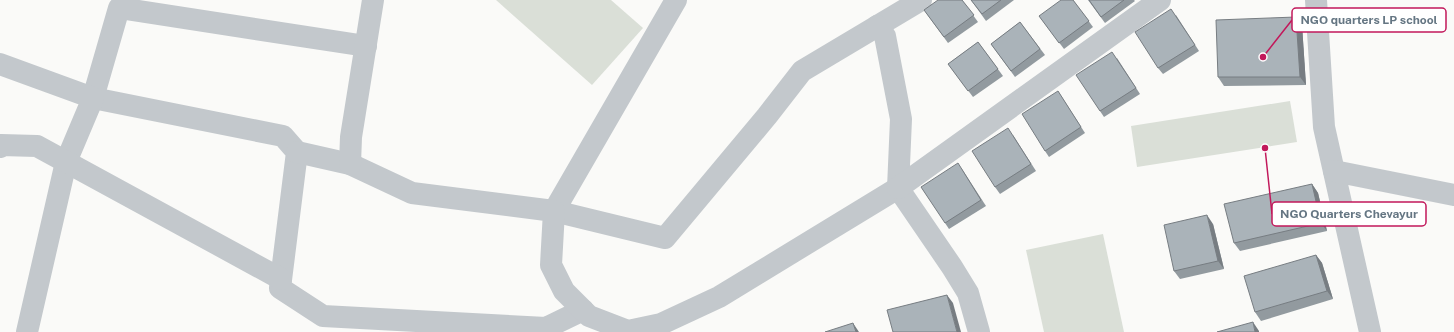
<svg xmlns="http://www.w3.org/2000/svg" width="1454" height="332" viewBox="0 0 1454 332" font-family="'Public Sans',sans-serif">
  <rect width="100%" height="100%" fill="#fafaf8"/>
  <g fill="#dadfd7">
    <path d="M496,0H611L643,28L592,85Z"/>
    <path d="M1290,101L1297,142L1137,167L1131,126Z"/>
    <path d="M1103,234L1124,332H1044L1026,250Z"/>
  </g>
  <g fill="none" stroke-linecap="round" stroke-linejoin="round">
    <g stroke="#c3c8cc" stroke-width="22">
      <path d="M676,0L554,211L665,238L767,116L802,71L921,0"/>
      <path d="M1316,0L1324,127L1370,332"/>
      <path d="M877,26L885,36L901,119L898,188"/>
      <path d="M366,46L119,8L93,98L283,136L297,152L280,288L323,316L546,328L583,310"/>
      <path d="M0,64L93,98L66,162L27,332"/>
      <path d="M0,147L1,145L37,146L281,279"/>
      <path d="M297,152L350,164L412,193L554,211L551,265L564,291L589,316L628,331L661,324L719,297L898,188L952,267L968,293L979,332"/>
      <path d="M350,164L351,137L373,0"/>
      <path d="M1334,171L1454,195"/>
      <path d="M898,188L1160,0"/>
    </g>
  </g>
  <g fill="#929a9f">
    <path d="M962,0L978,22L948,43L924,10Z"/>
    <path d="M971,0H1014L986,21Z"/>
    <path d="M1073,0L1093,27L1064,49L1039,16Z"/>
    <path d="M1088,0H1134L1135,1L1105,23Z"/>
    <path d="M1176,15L1199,51L1163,74L1158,68Z"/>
    <path d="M1020,22L1045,55L1015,77L991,44Z"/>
    <path d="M1302,25L1306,85L1224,86L1218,77Z"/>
    <path d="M978,42L1003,76L973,97L948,64Z"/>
    <path d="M1117,58L1140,94L1104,117L1100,111Z"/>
    <path d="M1058,91L1085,133L1049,157L1045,151Z"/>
    <path d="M1013,135L1036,171L1000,194L995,187Z"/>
    <path d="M962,169L986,206L949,229L945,223Z"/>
    <path d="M1312,184L1318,193L1327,231L1240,251L1234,243Z"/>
    <path d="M1213,224L1224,269L1180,279L1174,271Z"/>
    <path d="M1316,255L1322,263L1333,299L1261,321L1255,312Z"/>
  </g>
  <g fill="#777d82">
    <path d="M1296,17L1302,25L1306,85L1300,77Z"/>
    <path d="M1312,184L1318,193L1327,231L1321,223Z"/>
    <path d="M1207,215L1213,224L1224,269L1218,261Z"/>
    <path d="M1316,255L1322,263L1333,299L1327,291Z"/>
    <path d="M947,295L953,303L961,332H957Z"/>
    <path d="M1253,322L1259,331V332H1255Z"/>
    <path d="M853,323L859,332H856Z"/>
  </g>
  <g fill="#aab3b9" stroke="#777d82">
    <path d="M938,0H962L974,15L944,37L924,10Z"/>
    <path d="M971,0H1001L982,14Z"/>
    <path d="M1061,0H1073L1089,21L1059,43L1039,16Z"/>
    <path d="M1089,0H1124L1101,17Z"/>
    <path d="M1171,9L1195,45L1158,68L1135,32Z"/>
    <path d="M1296,17L1300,77H1218L1216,20Z"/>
    <path d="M1020,22L1040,49L1011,71L991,44Z"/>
    <path d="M978,42L998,69L968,91L948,64Z"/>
    <path d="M1112,52L1136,88L1100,111L1076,75Z"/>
    <path d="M1058,91L1081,127L1045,151L1022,114Z"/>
    <path d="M1008,128L1031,164L995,187L972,151Z"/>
    <path d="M958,163L981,200L945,223L921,187Z"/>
    <path d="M1312,184L1321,223L1234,243L1224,204Z"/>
    <path d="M1207,215L1218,261L1174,271L1164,225Z"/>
    <path d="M1316,255L1327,291L1255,312L1244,276Z"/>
    <path d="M947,295L957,332H893L887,310Z"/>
    <path d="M1253,322L1255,332H1217Z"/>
    <path d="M853,323L856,332H825Z"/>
  </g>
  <path fill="none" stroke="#c2185b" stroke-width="1.5" d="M1263 57L1292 20M1265 148L1272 214"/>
  <g fill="#c2185b" stroke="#fff" stroke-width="1.5">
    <circle cx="1263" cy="57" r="4"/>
    <circle cx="1265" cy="148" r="4"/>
  </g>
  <g fill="#fff" stroke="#c2185b" stroke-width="1.5">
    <rect x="1292" y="8" width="154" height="24" rx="4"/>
    <rect x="1272" y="202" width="154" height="24" rx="4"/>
  </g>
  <g font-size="12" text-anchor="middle" font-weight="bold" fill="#657683">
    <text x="1369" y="24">NGO quarters LP school</text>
    <text x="1349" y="218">NGO Quarters Chevayur</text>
  </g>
</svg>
